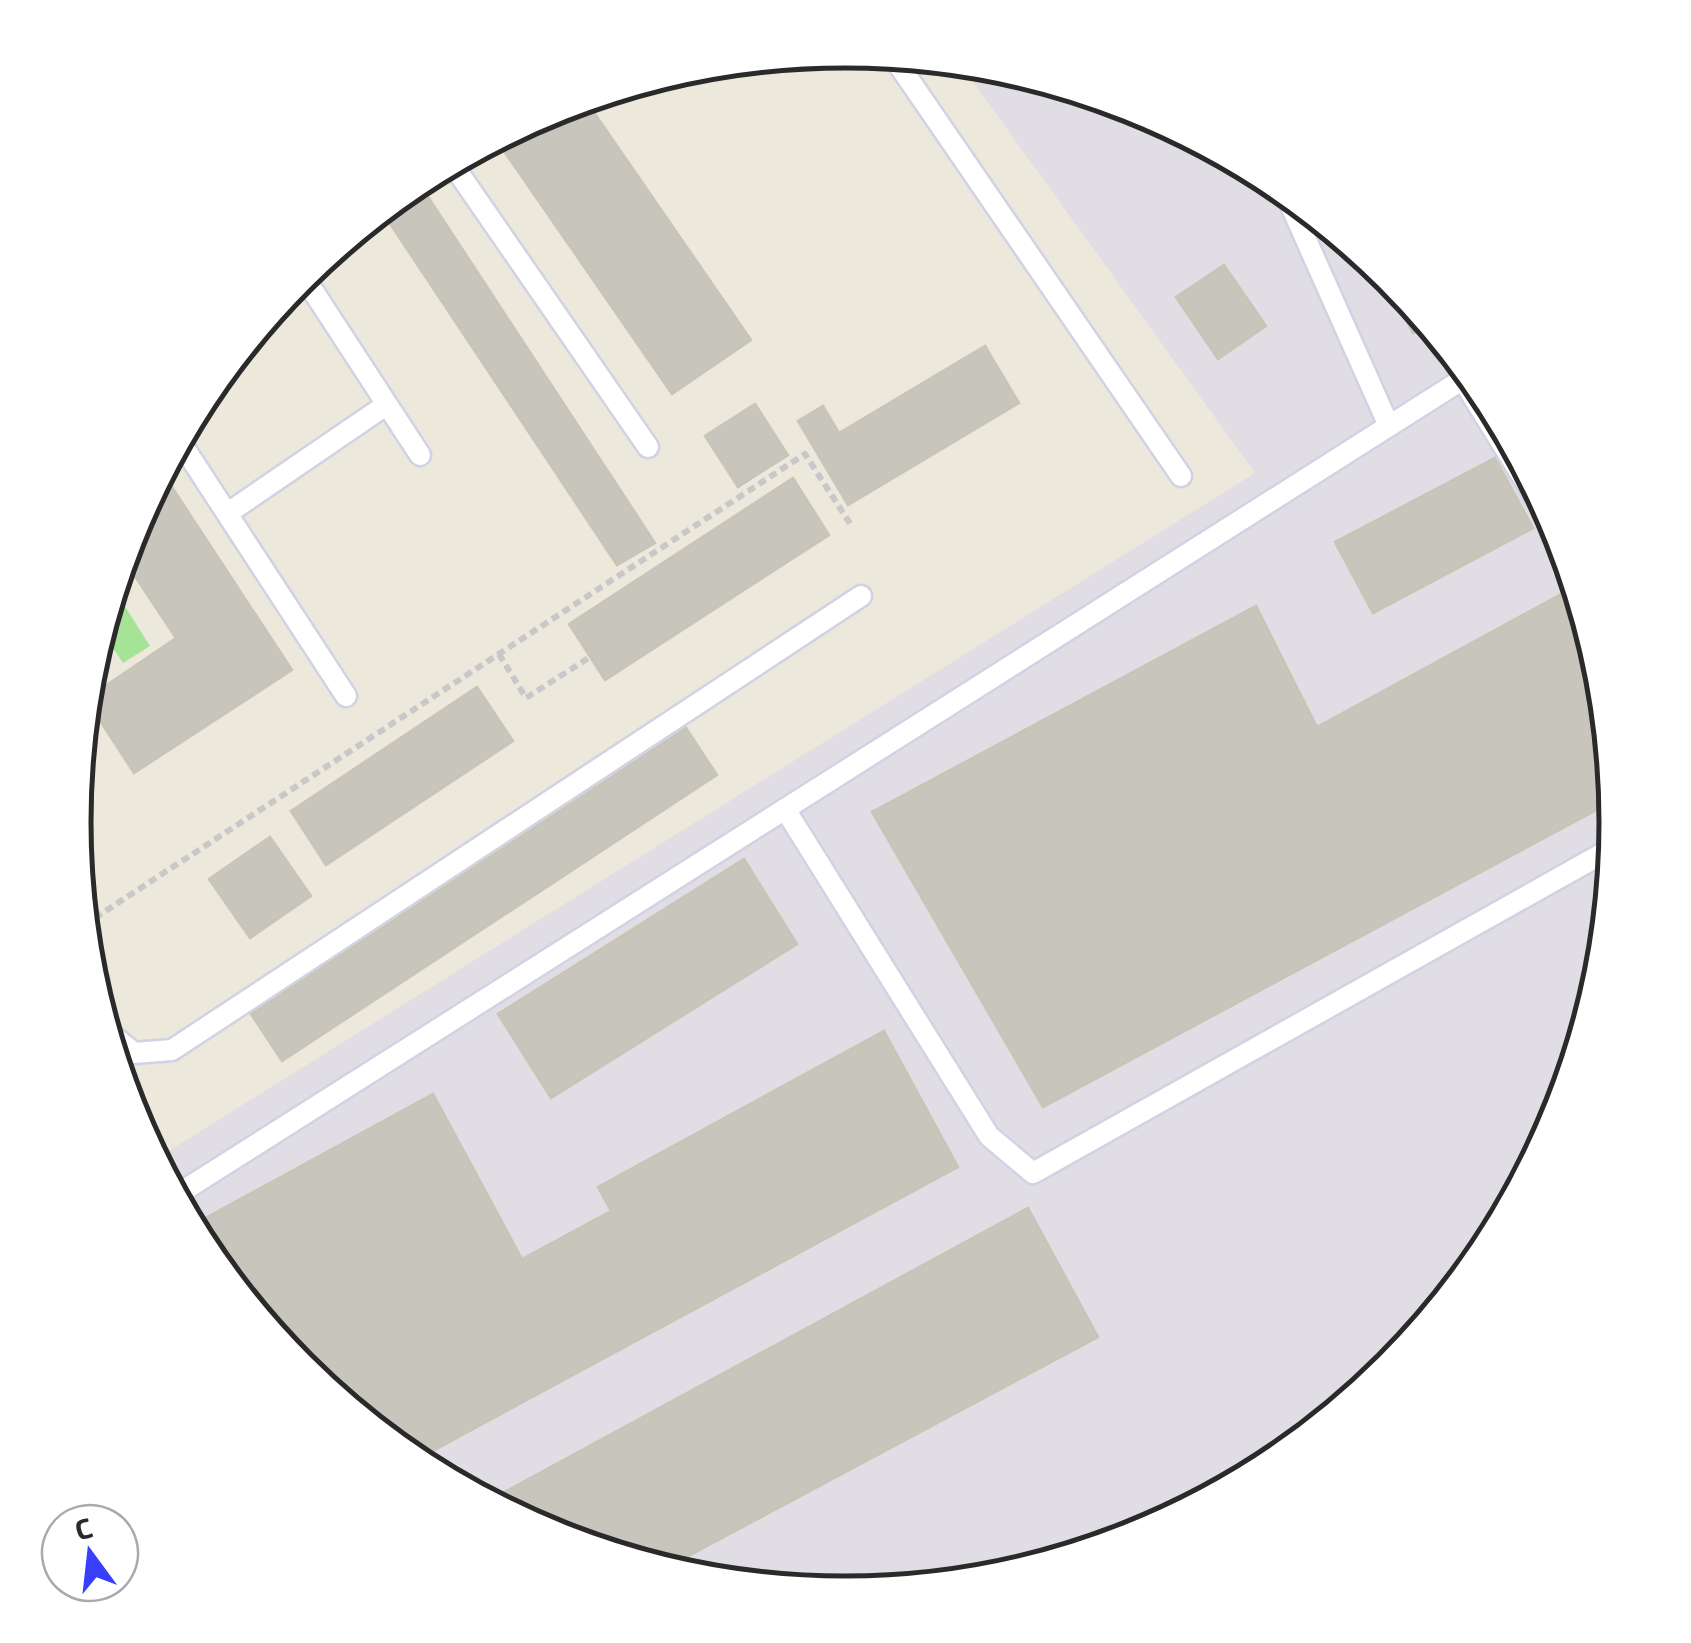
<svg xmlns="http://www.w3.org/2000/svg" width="1691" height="1643" viewBox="0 0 1691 1643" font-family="'Exo 2',sans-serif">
  <rect width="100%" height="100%" fill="#ede8dc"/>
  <path fill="#e0dde5" d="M958,61L997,65L1141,109L1275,180L1391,276L1487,393L1558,527L1602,672L1617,822L1602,973L1558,1117L1487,1251L1391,1367L1274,1463L1140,1534L995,1578L846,1593L694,1578L550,1534L416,1463L300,1367L204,1250L156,1159L1255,473Z"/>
  <path fill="#a5e497" d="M114,589L150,646L123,663L101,630Z"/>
  <g fill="#c8c5bc" stroke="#c8c4b6" stroke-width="2.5">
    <path d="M584,98L751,340L672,394L495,138L551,109Z"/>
    <path d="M417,180L655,543L617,565L381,210Z"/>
    <path d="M1377,264L1391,276L1430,324L1413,333Z"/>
    <path d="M1224,265L1266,326L1218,359L1176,297Z"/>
    <path d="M985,346L1019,403L848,505L798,421L823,406L839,433Z"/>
    <path d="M755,404L788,455L738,487L705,436Z"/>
    <path d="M1495,458L1533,528L1373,613L1335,542Z"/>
    <path d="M162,472L292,670L134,773L86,699L176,638L123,558L133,526Z"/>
    <path d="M793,478L829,535L605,680L569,624Z"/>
    <path d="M1576,586L1602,672L1615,800L1043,1107L872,812L1256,606L1317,727Z"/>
    <path d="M477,687L513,741L326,865L291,811Z"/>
    <path d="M686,728L717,775L282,1061L251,1014Z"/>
    <path d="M270,837L311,896L250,938L209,879Z"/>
    <path d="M744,859L797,944L551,1098L498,1014Z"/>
    <path d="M884,1031L958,1167L414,1461L300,1367L204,1250L191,1226L433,1094L522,1259L611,1211L598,1187Z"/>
    <path d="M1028,1208L1098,1337L664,1569L550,1534L488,1501Z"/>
  </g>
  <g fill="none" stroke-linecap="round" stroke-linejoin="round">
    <g stroke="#d1d2e3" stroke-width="25">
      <g id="lane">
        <path d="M892,55L1181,476"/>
        <path d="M451,162L648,447"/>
        <path d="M302,274L420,455"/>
        <path d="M1462,379L1550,521L1559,528"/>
        <path d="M1389,426L1471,374"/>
        <path d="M179,440L346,696"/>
        <path d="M228,513L386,405"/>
        <path d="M785,809L989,1136L1033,1173L1614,847"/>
        <path d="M107,1031L134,1053L172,1050L861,596"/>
        <path d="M175,1196L1389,426L1283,188"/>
        <path d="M1082,1552L1128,1538"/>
      </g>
    </g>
    <g stroke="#c8c8c8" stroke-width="6" stroke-dasharray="8 5" stroke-linecap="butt">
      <path d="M499,654L526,698L590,657"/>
      <path d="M84,925L805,454L851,525"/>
    </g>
    <use href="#lane" stroke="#fff" stroke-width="20"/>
  </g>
  <path d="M0 0H1691V1643H0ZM91 822a754 754 0 1 1 1508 0a754 754 0 1 1-1508 0Z" fill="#fff" fill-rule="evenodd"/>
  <path fill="none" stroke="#2a2a2a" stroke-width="5" d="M91 822a754 754 0 1 1 1508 0a754 754 0 1 1-1508 0Z"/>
  <g transform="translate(90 1553) rotate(345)"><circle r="48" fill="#ffffff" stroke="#aaaaaa" stroke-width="2.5"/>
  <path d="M0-8L18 38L0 25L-18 38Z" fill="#393efd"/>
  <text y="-15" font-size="28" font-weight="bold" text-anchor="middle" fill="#2a2a2a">С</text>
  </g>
</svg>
